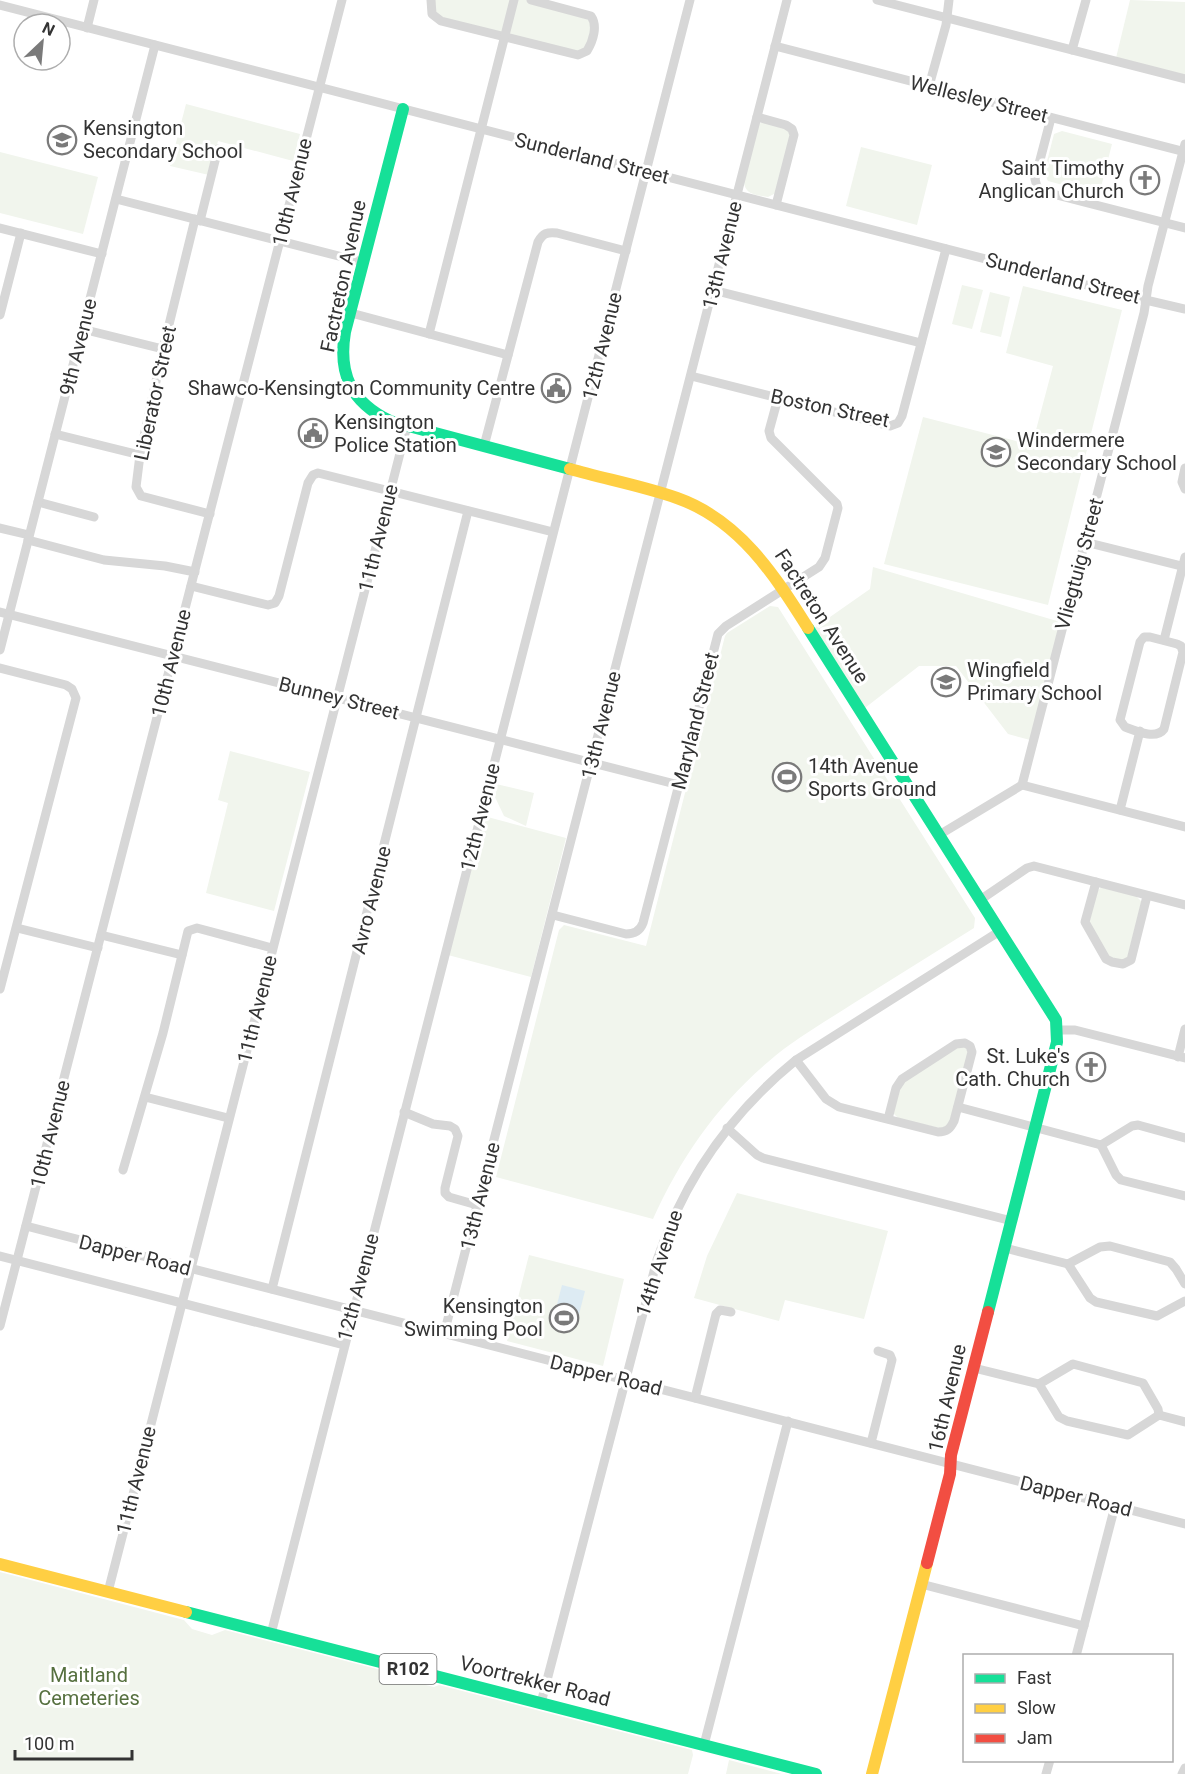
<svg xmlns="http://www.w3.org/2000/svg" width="1185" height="1774" viewBox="0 0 1185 1774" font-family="Roboto,sans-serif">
  <rect width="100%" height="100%" fill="#fff"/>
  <g fill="#f1f5ed">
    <path d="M431,0H531L595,22L584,53L438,20Z"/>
    <path d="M1130,0L1185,2V75L1116,58Z"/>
    <path d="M186,104L300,134L293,161L218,141L209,175L170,166Z"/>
    <path d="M763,122L784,126L791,135L776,193L768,197C757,195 745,195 744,182L759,124Z"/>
    <path d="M1062,131L1112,144L1099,195L1048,181L1044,173L1054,134Z"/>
    <path d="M861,147L932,165L917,225L846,206Z"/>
    <path d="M0,152L98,177L83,234L0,213Z"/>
    <path d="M962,285L983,290L972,329L952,324Z"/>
    <path d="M1023,286L1122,310L1048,605L884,564L923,417L1032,445L1053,366L1006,353Z"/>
    <path d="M990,292L1010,297L1001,337L980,332Z"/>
    <path d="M873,567L1064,623L1034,741L1008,734L956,666H919L861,711L810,631L870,589Z"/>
    <path d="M770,606L778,607L975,918L974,928C934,953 894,978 854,1003C825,1022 794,1039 768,1062C717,1105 680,1159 653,1219L496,1177L559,930L564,925L646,946L725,636L727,633Z"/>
    <path d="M230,751L310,772L274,911L206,893L228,803L218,800Z"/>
    <path d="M496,784L534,793L526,826L504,816L494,795Z"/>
    <path d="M484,816L566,838L531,977L448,955Z"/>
    <path d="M1102,887L1136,896L1142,902L1129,956L1124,961L1109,957L1089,925L1095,892Z"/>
    <path d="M958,1046L965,1047L968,1052L951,1121L944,1129L899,1119L893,1113L900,1084Z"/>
    <path d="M737,1193L888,1231L864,1319L785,1300L779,1321L694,1298L707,1256Z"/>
    <path d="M529,1255L624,1279L603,1366L507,1341Z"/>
    <path d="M0,1572L184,1620L192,1629L212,1635L225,1630L424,1681L426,1685L434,1687L439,1685L692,1750L693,1755L688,1774H0Z"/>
    <path d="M729,1760L782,1774H726Z"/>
  </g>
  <path fill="#ddebf3" d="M562,1285L585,1291L576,1326L553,1320Z"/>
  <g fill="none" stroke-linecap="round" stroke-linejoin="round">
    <g stroke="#d7d7d7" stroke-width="9">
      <path d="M431,0L432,14L441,21L578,55L587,51C593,41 598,26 591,16L531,0"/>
      <path d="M877,0L1185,79"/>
      <path d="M0,5L1137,298L1185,309"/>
      <path d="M87,28L94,0"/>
      <path d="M775,46L1185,152"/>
      <path d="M1072,50L1086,0"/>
      <path d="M929,86L946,25L949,0"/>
      <path d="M757,117L786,125L792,129L794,135L776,205"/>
      <path d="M1051,118L1035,179L1037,187L1045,192L1185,228"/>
      <path d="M116,199L362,262"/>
      <path d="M195,219L163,349L140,455L136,487L141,496L210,514"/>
      <path d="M200,221L218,149"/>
      <path d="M0,228L102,254"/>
      <path d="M713,290L921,343"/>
      <path d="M351,313L508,355"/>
      <path d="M0,315L21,233"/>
      <path d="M82,329L163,349"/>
      <path d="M429,334L514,0"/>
      <path d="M691,376L890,426L898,423L902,416L946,249"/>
      <path d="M55,434L140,455"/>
      <path d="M484,446L538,242C543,233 547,232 557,233L626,251"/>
      <path d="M1185,468L1182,482L1185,489"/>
      <path d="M38,502L94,517"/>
      <path d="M0,528L29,535"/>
      <path d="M28,540L104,560L165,566L195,572"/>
      <path d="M1085,542L1185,567"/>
      <path d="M191,586L268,605L275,603L279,596L308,483L313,475L318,473L553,532"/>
      <path d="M0,612L679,785"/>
      <path d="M1144,637H1150L1177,644L1181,646L1183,652L1164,729C1156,740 1136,731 1125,727L1120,720L1140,642Z"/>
      <path d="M1164,640L1185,557"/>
      <path d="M0,650L155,45"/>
      <path d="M0,668L66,685L72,689L76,698L0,989"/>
      <path d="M1022,785L1185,827"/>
      <path d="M1120,810L1140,731"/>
      <path d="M939,835L1022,785L1144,313L1148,286L1185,144"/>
      <path d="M1096,882L1085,922L1106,959L1112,962L1123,964L1131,960L1147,896"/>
      <path d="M980,900L1027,868L1034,866L1185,905"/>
      <path d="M553,915L626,934C634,934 640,931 643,923L718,634L726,626L819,567L825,558L838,508L837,504L771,438L769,431L778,398"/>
      <path d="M17,928L98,948"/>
      <path d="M101,935L182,955"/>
      <path d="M1057,1030H1075L1185,1058"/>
      <path d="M1178,1057L1185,1029"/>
      <path d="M796,1060L826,1099L839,1107L938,1132C947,1132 950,1129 954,1121L972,1052L970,1046L965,1043L956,1044L902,1079L896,1088L888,1119"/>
      <path d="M145,1097L228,1118"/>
      <path d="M958,1107L1101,1145L1132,1126L1138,1125L1185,1138"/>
      <path d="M404,1112L433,1124L450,1126L455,1129L458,1136L445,1188V1193L449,1197L477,1205"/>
      <path d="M727,1128L757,1155L763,1158L1012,1221"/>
      <path d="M1101,1145L1116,1175L1121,1180L1185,1196"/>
      <path d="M123,1170L163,1033L188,931L197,928L272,948"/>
      <path d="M26,1226L1185,1524"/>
      <path d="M1005,1248L1068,1264L1100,1247L1110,1246L1170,1262L1176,1269L1185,1284"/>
      <path d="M0,1256L344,1345"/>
      <path d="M1068,1264L1090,1298L1096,1302L1157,1316L1185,1301"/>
      <path d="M272,1289L468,511"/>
      <path d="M0,1326L342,0"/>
      <path d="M444,1334L787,0"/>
      <path d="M974,1368L1039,1384L1059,1417L1067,1421L1128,1435L1159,1415L1185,1422"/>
      <path d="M1039,1384L1073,1364L1143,1383L1158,1409L1159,1415"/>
      <path d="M695,1398L716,1314L720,1310L731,1312"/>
      <path d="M871,1443L892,1360L890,1355L878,1351"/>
      <path d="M921,1584L1084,1626"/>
      <path d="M108,1592L407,426"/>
      <path d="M271,1634L690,0"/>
      <path d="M1076,1656L1115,1506"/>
      <path d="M541,1703L657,1260C684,1179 730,1114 796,1060L1000,931"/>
      <path d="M704,1745L788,1421"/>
      <path d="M1046,1774L1050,1760"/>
      <path d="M1182,1774L1185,1768"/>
    </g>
    <g stroke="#16e098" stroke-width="12">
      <path d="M403,109L345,332C338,374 351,402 390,421L570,469"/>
      <path d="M808,628L1056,1020L1057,1042L988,1312"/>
      <path d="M186,1612L816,1774"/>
    </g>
    <g stroke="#ffcf43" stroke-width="12">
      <path d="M570,469C605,479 643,486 677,498C739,520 774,574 808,628"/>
      <path d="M0,1564L186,1612"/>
      <path d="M872,1774L927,1563"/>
    </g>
    <path stroke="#f24e42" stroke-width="12" d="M927,1563L950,1474L951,1455L988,1312"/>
  </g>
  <defs>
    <g id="school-ring" transform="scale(1.5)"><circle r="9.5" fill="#fff" stroke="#7a7a7a" stroke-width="1.5"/><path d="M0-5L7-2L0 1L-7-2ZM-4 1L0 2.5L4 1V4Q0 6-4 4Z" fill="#7a7a7a"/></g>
    <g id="church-ring" transform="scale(1.5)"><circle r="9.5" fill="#fff" stroke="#7a7a7a" stroke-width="1.5"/><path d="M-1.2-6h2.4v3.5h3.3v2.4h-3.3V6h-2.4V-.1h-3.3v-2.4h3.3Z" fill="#7a7a7a"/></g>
    <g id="civic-ring" transform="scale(1.5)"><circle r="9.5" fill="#fff" stroke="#7a7a7a" stroke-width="1.5"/><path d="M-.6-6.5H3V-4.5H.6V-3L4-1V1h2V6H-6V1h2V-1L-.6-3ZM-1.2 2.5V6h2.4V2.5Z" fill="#7a7a7a"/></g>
    <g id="stadium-ring" transform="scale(1.5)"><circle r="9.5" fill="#fff" stroke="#7a7a7a" stroke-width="1.5"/><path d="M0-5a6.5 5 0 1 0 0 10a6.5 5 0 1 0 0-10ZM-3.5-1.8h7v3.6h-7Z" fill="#7a7a7a"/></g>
  </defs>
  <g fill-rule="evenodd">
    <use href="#school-ring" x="62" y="140"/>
    <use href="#church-ring" x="1145" y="180"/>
    <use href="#civic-ring" x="556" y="388"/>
    <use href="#civic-ring" x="313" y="433"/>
    <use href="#school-ring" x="996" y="452"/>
    <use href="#school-ring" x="946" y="682"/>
    <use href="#stadium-ring" x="787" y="777"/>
    <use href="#church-ring" x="1091" y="1067"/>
    <use href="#stadium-ring" x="564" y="1318"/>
  </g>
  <g text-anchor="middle" stroke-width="6" stroke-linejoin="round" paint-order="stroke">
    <rect fill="#fff" stroke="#707070" stroke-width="1.5" x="379.5" y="1654" width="57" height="30" rx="4.5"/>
    <g font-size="18" font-weight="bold" fill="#333">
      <text x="408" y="1675">R102</text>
    </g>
    <g font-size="20" fill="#333" stroke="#fff">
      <text transform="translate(979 99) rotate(14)" y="7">Wellesley Street</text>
      <text transform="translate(592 158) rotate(14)" y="7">Sunderland Street</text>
      <text transform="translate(292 192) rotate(-76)" y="7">10th Avenue</text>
      <text transform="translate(722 255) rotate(-76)" y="7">13th Avenue</text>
      <text transform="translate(343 276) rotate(-78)" y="7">Factreton Avenue</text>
      <text transform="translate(1063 278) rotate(14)" y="7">Sunderland Street</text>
      <text transform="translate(602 346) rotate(-76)" y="7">12th Avenue</text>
      <text transform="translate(78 347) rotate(-76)" y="7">9th Avenue</text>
      <text transform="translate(155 393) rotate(-78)" y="7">Liberator Street</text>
      <text transform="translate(830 408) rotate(12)" y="7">Boston Street</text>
      <text transform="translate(378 538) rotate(-76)" y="7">11th Avenue</text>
      <text transform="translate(1079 564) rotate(-75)" y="7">Vliegtuig Street</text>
      <text transform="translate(822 616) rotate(57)" y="7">Factreton Avenue</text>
      <text transform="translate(171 663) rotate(-76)" y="7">10th Avenue</text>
      <text transform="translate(339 698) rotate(14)" y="7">Bunney Street</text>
      <text transform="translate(695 721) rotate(-76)" y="7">Maryland Street</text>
      <text transform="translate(601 725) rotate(-76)" y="7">13th Avenue</text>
      <text transform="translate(480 817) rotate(-76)" y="7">12th Avenue</text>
      <text transform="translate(371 900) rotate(-76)" y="7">Avro Avenue</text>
      <text transform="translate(257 1009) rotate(-76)" y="7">11th Avenue</text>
      <text transform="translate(50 1134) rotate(-76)" y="7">10th Avenue</text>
      <text transform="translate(480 1196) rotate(-76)" y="7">13th Avenue</text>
      <text transform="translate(135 1255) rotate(14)" y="7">Dapper Road</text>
      <text transform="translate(659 1263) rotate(-72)" y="7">14th Avenue</text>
      <text transform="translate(358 1287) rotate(-75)" y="7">12th Avenue</text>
      <text transform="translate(606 1375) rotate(14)" y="7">Dapper Road</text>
      <text transform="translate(947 1398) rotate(-77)" y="7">16th Avenue</text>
      <text transform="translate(136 1480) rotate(-76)" y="7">11th Avenue</text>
      <text transform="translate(1076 1496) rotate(14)" y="7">Dapper Road</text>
      <text transform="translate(535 1681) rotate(14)" y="7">Voortrekker Road</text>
    </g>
    <g font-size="20" fill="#333" stroke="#fff" text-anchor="start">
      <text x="83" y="135">Kensington<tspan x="83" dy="23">Secondary School</tspan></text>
      <text x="1124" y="175" text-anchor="end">Saint Timothy<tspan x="1124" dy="23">Anglican Church</tspan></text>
      <text x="535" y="395" text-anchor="end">Shawco-Kensington Community Centre</text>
      <text x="334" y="429">Kensington<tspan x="334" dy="23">Police Station</tspan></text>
      <text x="1017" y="447">Windermere<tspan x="1017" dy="23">Secondary School</tspan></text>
      <text x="967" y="677">Wingfield<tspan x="967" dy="23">Primary School</tspan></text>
      <text x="808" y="773">14th Avenue<tspan x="808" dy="23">Sports Ground</tspan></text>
      <text x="1070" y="1063" text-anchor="end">St. Luke's<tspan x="1070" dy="23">Cath. Church</tspan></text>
      <text x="543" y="1313" text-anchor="end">Kensington<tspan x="543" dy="23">Swimming Pool</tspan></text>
    </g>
    <g font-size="20" fill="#56703f" stroke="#fff">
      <text x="89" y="1682">Maitland<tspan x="89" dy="23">Cemeteries</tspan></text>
    </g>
  </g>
  <rect x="963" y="1654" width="210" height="108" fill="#ffffff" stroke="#adadad" stroke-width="1.5"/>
  <rect x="975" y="1674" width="30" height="9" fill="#16e098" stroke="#adadad" stroke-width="1.5"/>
  <text x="1017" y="1684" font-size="18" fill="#333333">Fast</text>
  <rect x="975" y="1704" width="30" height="9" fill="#ffcf43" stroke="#adadad" stroke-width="1.5"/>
  <text x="1017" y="1714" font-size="18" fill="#333333">Slow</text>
  <rect x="975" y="1734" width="30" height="9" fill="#f24e42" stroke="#adadad" stroke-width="1.5"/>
  <text x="1017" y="1744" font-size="18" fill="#333333">Jam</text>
  <g transform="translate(42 42) rotate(26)"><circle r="28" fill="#ffffff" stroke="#adadad" stroke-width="1.5"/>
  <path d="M0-4.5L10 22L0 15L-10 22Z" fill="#7a7a7a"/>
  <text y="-9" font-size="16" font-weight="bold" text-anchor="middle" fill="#333333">N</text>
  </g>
  <path d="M15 1750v9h117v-9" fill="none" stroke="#333333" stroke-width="3"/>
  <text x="24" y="1750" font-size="18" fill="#333333" stroke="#ffffff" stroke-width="4.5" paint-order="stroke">100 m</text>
</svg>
